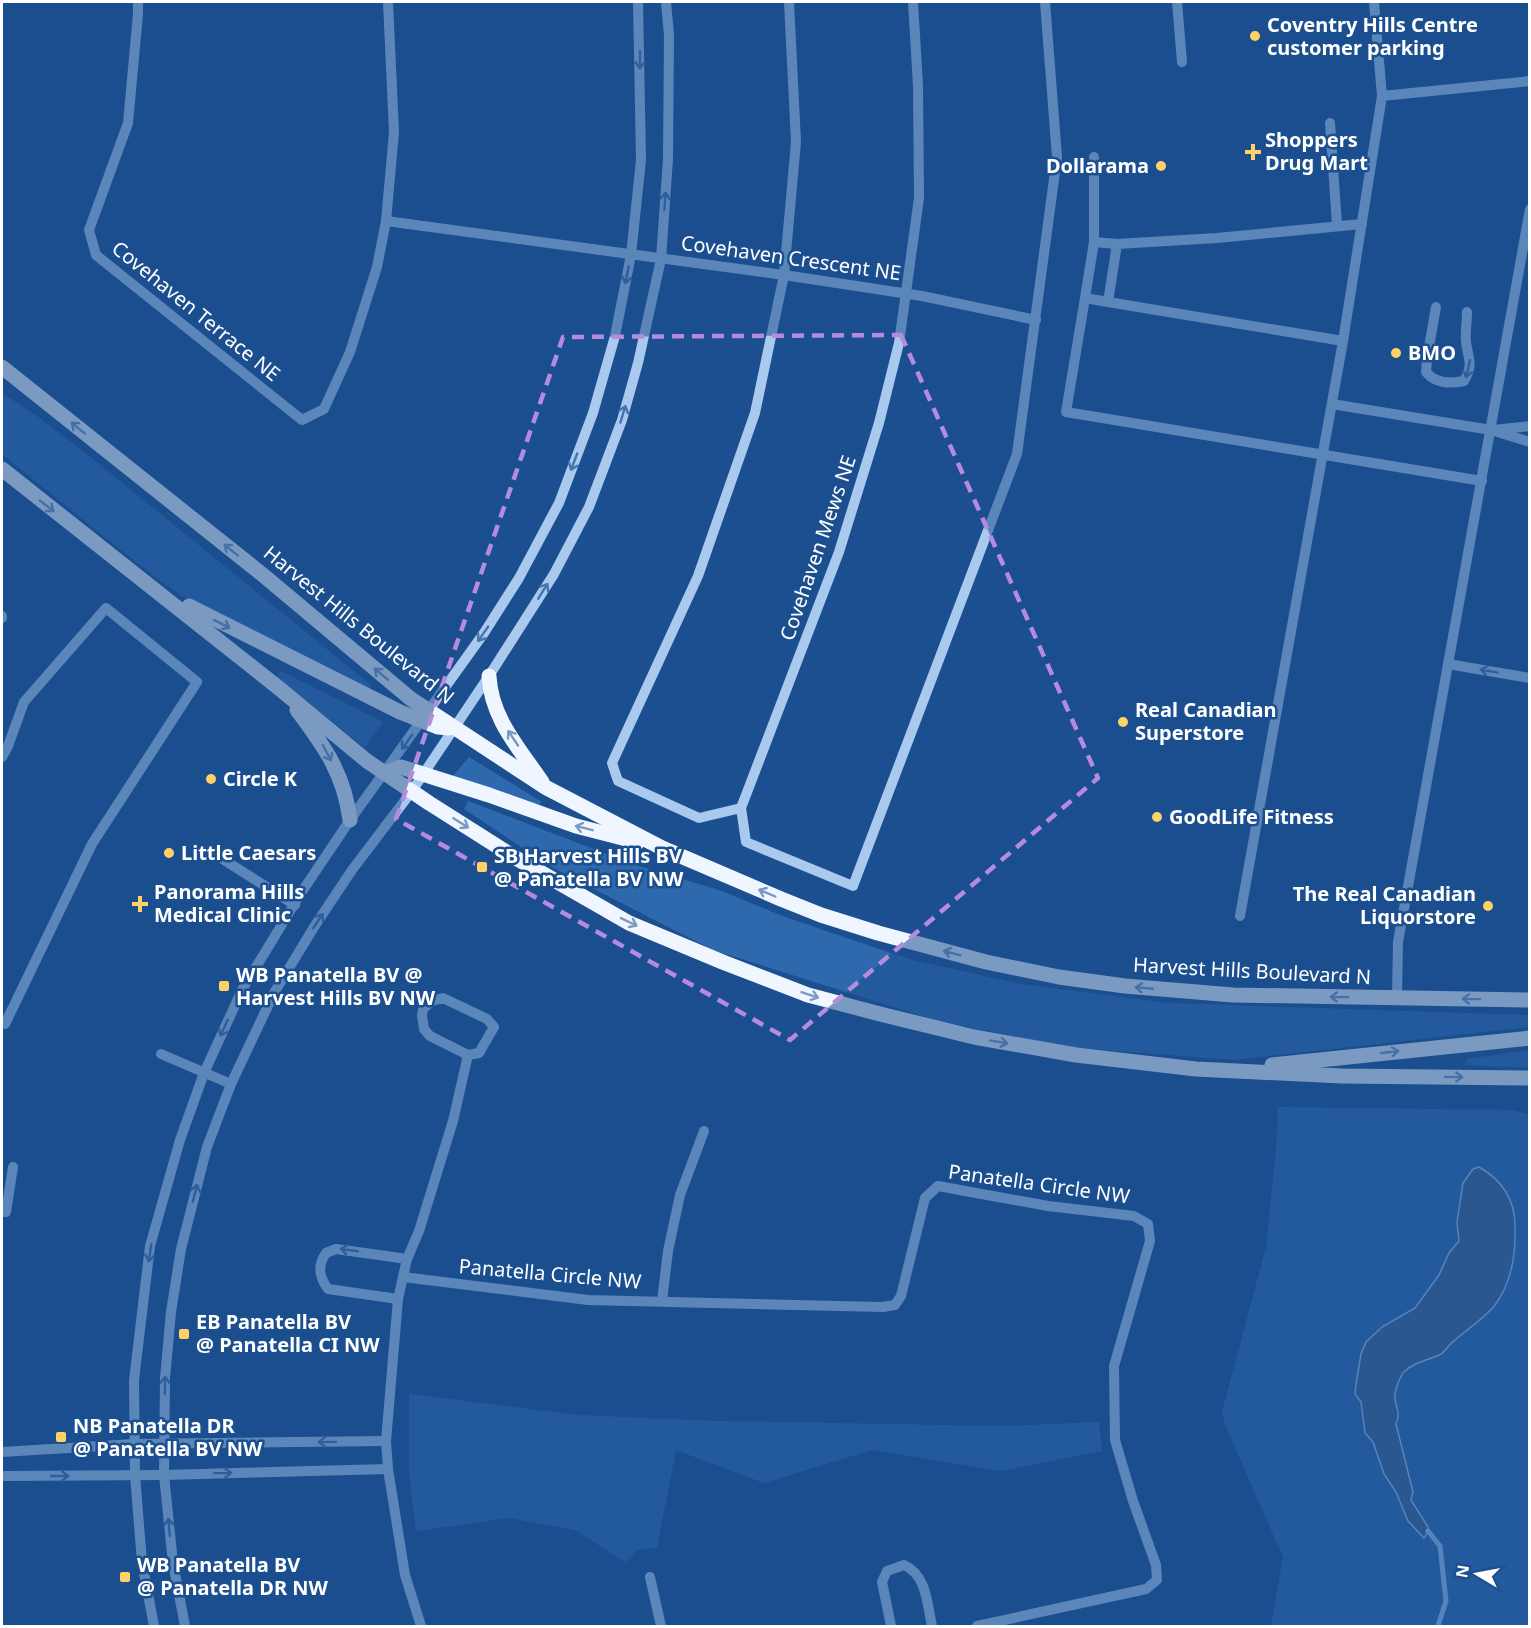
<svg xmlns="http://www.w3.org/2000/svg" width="1531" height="1628" viewBox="0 0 1531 1628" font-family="'Noto Sans',sans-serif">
  <rect width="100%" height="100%" fill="#1b4f8f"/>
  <g fill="#2e69ad">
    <path d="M2,393L41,419L94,460L371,685L366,691L195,605L156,578L2,454Z"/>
    <path d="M281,671L383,722L365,748L277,677Z"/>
    <path d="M469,757L542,802L536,808L452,777Z"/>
    <path d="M468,801L636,865L722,891L785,917L912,960L1021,984L1168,1003L1529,1015V1027L1233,1060L1066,1047L935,1020L713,950L553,868L464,809Z"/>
    <path d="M1529,1050V1068L1464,1065L1467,1059Z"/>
    <path d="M1278,1107L1512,1110L1529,1114V1626H1271L1283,1557L1225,1425L1222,1412L1266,1247L1276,1151Z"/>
    <path d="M409,1394L578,1415L718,1421L1002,1426L1099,1422L1102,1451L1001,1471L872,1450L764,1483L676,1450L657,1548L638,1550L625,1562L575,1530L509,1518L416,1531L409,1473Z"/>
  </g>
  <path fill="#3c6290" stroke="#9cc4f0" stroke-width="1.5" d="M1479,1167C1502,1180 1515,1200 1515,1226C1516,1254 1512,1282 1495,1305C1484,1319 1467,1329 1454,1341C1449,1344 1446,1351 1441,1354C1430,1360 1413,1362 1404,1372C1400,1376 1394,1392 1395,1398C1396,1410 1401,1411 1396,1424L1413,1492L1411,1500L1428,1527V1531L1424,1538L1408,1521L1396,1492L1384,1474L1373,1442L1365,1433L1361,1402L1355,1394L1356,1385L1361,1354L1366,1342L1382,1327L1415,1308L1439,1275L1449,1253L1459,1241L1457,1222L1463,1183L1473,1169Z"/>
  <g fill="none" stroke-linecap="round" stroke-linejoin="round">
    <path stroke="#9cc4f0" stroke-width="5" d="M1428,1531L1440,1546L1446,1601L1438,1626"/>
    <g stroke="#a9c9ee" stroke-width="10">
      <path d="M138,2V14L128,123L89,230L96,255L302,420L324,409L350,352L377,267L386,221L394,132L388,2"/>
      <path d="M789,2L796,142L784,275L755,413L698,576L612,763L618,781L699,818L741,808L746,842L853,886L1017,454L1057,157L1045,2"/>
      <path d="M1177,2L1182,62"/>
      <path d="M1382,96L1530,81"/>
      <path d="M1330,123L1337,225"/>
      <path d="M1094,157V242L1085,298L1108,302"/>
      <path d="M386,221L784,275L922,296L1036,320"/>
      <path d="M1094,242L1117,244"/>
      <path d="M1085,298L1066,412L1482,481"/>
      <path d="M1343,341L1108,302L1117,244L1217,238L1362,224"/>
      <path d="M1429,347L1436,307"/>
      <path d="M1427,360L1426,372C1436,384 1450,384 1464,381C1474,364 1468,359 1466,342C1465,333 1467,322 1467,312"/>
      <path d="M1332,404L1491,430L1530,442"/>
      <path d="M1494,430L1530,426"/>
      <path d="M2,616V618"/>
      <path d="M1448,664L1530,678"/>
      <path d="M2,757L8,746L24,702L106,608L197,682L92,844L5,1024L2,1022"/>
      <path d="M741,808L839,552L879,423L899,343L919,198L918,86L913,2"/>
      <path d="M210,851L295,905"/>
      <path d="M1240,916L1343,341L1382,96L1374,2"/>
      <path d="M443,998L487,1019L494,1027L479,1053L468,1055L430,1036L424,1029L422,1016L423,1009L432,1001Z"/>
      <path d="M1397,998L1398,942L1530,209"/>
      <path d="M161,1054L231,1084"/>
      <path d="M2,1212H6L13,1167"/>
      <path d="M403,1277L588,1300L883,1307L895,1305L901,1296L925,1198L938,1186L1048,1206L1134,1216L1148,1224L1150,1241L1114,1366L1115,1440L1133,1501L1156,1565L1157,1580L1146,1589L977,1626"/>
      <path d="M398,1299L328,1289C319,1277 317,1266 326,1253L336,1249L407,1259"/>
      <path d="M662,1301L668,1251L680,1195L704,1131"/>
      <path d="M2,1452L134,1444L386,1441"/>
      <path d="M2,1476L164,1475L388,1469"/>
      <path d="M650,1577L661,1626"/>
      <path d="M154,1626L142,1562L135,1475L134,1380L150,1246L180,1140L204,1073L242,990L301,893L350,820L484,633L519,578L559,503L593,413L615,336L631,255L641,160L638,2"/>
      <path d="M185,1626L173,1563L164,1475L165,1378L171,1312L181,1249L207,1147L231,1084L274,993L314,927L352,870L412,791L489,676L554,574L589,507L622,420L638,363L661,259L668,159L669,35L666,2"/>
      <path d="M421,1626L405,1575L388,1469L386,1441L398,1299L407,1259L419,1231L453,1121L468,1055"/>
      <path d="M891,1626L882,1582L887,1571L904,1565C927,1575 927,1604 932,1626"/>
    </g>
    <g stroke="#f0f6ff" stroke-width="15">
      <path d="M2,367L263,575L411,699L545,787L662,848L781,899L821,915L878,933L986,962L1059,977L1125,986L1233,995L1530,1000"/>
      <path d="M2,469L280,689L367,761L429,803L514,857L629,923L725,963L808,995L880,1014L974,1037L1076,1055L1196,1069L1342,1076L1530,1078"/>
      <path d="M189,606L400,712L438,727L449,728"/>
      <path d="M489,676C491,718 519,748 542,782"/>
      <path d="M297,710C324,746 344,773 350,820"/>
      <path d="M385,773L401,767L489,795L576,826L638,842"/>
      <path d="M1272,1065L1530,1038"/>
    </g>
  </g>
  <defs><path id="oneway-shaft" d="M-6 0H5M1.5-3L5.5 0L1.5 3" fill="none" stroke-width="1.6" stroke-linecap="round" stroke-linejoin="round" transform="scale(1.5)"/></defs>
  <g stroke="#4674ac">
    <use href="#oneway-shaft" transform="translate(640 60) rotate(90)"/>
    <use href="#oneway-shaft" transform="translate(665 201) rotate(-86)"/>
    <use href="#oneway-shaft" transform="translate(627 275) rotate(101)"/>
    <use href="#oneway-shaft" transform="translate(1468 369) rotate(103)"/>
    <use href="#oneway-shaft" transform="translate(623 414) rotate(-73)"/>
    <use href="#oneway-shaft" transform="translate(574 462) rotate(111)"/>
    <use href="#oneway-shaft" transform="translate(543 591) rotate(-58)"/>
    <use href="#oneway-shaft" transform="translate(483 634) rotate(125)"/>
    <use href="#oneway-shaft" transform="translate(1489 671) rotate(-170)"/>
    <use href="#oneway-shaft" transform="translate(407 742) rotate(125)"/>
    <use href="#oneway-shaft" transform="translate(318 921) rotate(-56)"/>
    <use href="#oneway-shaft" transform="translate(224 1028) rotate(115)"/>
    <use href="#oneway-shaft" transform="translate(195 1193) rotate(-76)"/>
    <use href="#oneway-shaft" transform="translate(349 1250) rotate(-172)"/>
    <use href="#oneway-shaft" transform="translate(150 1253) rotate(99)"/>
    <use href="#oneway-shaft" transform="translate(165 1385) rotate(-89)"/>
    <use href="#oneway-shaft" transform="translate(327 1442) rotate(179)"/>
    <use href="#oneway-shaft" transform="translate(223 1473) rotate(-1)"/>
    <use href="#oneway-shaft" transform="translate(60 1476)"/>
    <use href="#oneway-shaft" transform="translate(169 1527) rotate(-95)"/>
  </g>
  <g stroke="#7b9ac1">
    <use href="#oneway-shaft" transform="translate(78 428) rotate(-141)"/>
    <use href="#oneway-shaft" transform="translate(47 506) rotate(38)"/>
    <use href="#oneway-shaft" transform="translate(231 550) rotate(-141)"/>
    <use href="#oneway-shaft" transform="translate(222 624) rotate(27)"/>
    <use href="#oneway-shaft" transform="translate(381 674) rotate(-140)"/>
    <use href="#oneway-shaft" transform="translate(513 738) rotate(-124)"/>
    <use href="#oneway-shaft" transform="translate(327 753) rotate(62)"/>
    <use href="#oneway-shaft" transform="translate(461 823) rotate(32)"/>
    <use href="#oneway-shaft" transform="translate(584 828) rotate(-166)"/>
    <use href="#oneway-shaft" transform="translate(767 893) rotate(-157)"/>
    <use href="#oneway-shaft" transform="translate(629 922) rotate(26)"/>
    <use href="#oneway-shaft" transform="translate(952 953) rotate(-165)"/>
    <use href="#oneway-shaft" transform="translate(1144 988) rotate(-175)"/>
    <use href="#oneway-shaft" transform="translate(810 995) rotate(18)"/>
    <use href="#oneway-shaft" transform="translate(1339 997) rotate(-179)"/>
    <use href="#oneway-shaft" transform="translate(1471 999) rotate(-179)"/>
    <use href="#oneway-shaft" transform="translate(999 1042) rotate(10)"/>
    <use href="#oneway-shaft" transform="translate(1390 1052) rotate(-6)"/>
    <use href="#oneway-shaft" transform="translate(1454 1077) rotate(1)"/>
  </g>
  <path d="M0 0H1531V1628H0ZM901,335L1098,778L790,1040L396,819L563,337Z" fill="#1b4f8f" fill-opacity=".55" fill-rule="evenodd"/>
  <path fill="none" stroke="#b68bdc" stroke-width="4.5" stroke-dasharray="12 8" stroke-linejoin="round" d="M901,335L1098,778L790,1040L396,819L563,337Z"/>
  <g fill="#ffd166" stroke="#1b4f8f" stroke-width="2">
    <circle cx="1255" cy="36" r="6"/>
    <path d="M1250 143h6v6h6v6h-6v6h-6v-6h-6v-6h6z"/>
    <circle cx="1161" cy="166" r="6"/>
    <circle cx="1396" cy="353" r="6"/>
    <circle cx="1123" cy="722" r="6"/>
    <circle cx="211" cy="779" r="6"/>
    <circle cx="1157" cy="817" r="6"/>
    <circle cx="169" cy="853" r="6"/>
    <rect x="476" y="861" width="12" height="12" rx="3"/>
    <path d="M137 895h6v6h6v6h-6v6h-6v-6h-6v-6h6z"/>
    <circle cx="1488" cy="906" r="6"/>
    <rect x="218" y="980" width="12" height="12" rx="3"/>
    <rect x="178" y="1328" width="12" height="12" rx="3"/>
    <rect x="55" y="1431" width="12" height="12" rx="3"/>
    <rect x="119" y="1571" width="12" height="12" rx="3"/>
  </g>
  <g text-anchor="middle" stroke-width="5" stroke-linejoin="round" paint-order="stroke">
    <g font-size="20" font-weight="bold" fill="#fff" stroke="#1b4f8f" text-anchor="start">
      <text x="1267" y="32">Coventry Hills Centre<tspan x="1267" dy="23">customer parking</tspan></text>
      <text x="1265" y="147">Shoppers<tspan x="1265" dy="23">Drug Mart</tspan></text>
      <text x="1149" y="173" text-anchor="end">Dollarama</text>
      <text x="1408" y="360">BMO</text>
      <text x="1135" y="717">Real Canadian<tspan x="1135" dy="23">Superstore</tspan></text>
      <text x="223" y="786">Circle K</text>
      <text x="1169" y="824">GoodLife Fitness</text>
      <text x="181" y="860">Little Caesars</text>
      <text x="494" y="863">SB Harvest Hills BV<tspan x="494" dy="23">@ Panatella BV NW</tspan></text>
      <text x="154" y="899">Panorama Hills<tspan x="154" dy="23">Medical Clinic</tspan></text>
      <text x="1476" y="901" text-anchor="end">The Real Canadian<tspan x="1476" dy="23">Liquorstore</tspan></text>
      <text x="236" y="982">WB Panatella BV @<tspan x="236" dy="23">Harvest Hills BV NW</tspan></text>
      <text x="196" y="1329">EB Panatella BV<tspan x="196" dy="23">@ Panatella CI NW</tspan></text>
      <text x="73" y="1433">NB Panatella DR<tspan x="73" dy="23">@ Panatella BV NW</tspan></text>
      <text x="137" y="1572">WB Panatella BV<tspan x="137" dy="23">@ Panatella DR NW</tspan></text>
    </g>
    <g font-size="20" fill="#fff" stroke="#1b4f8f">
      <text transform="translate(791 258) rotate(8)" y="7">Covehaven Crescent NE</text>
      <text transform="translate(196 311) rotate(39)" y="7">Covehaven Terrace NE</text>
      <text transform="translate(818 548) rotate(-71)" y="7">Covehaven Mews NE</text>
      <text transform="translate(359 625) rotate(39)" y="7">Harvest Hills Boulevard N</text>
      <text transform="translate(1252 971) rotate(3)" y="7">Harvest Hills Boulevard N</text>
      <text transform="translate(1039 1184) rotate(8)" y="7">Panatella Circle NW</text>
      <text transform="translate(550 1274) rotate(5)" y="7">Panatella Circle NW</text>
    </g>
  </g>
  <rect width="1531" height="1628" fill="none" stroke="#ffffff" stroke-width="6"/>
  <g transform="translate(1477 1574) rotate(280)" stroke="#1b4f8f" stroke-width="4.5" paint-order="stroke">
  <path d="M0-4.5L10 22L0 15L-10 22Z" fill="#ffffff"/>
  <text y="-9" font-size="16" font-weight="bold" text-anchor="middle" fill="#ffffff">N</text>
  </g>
</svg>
